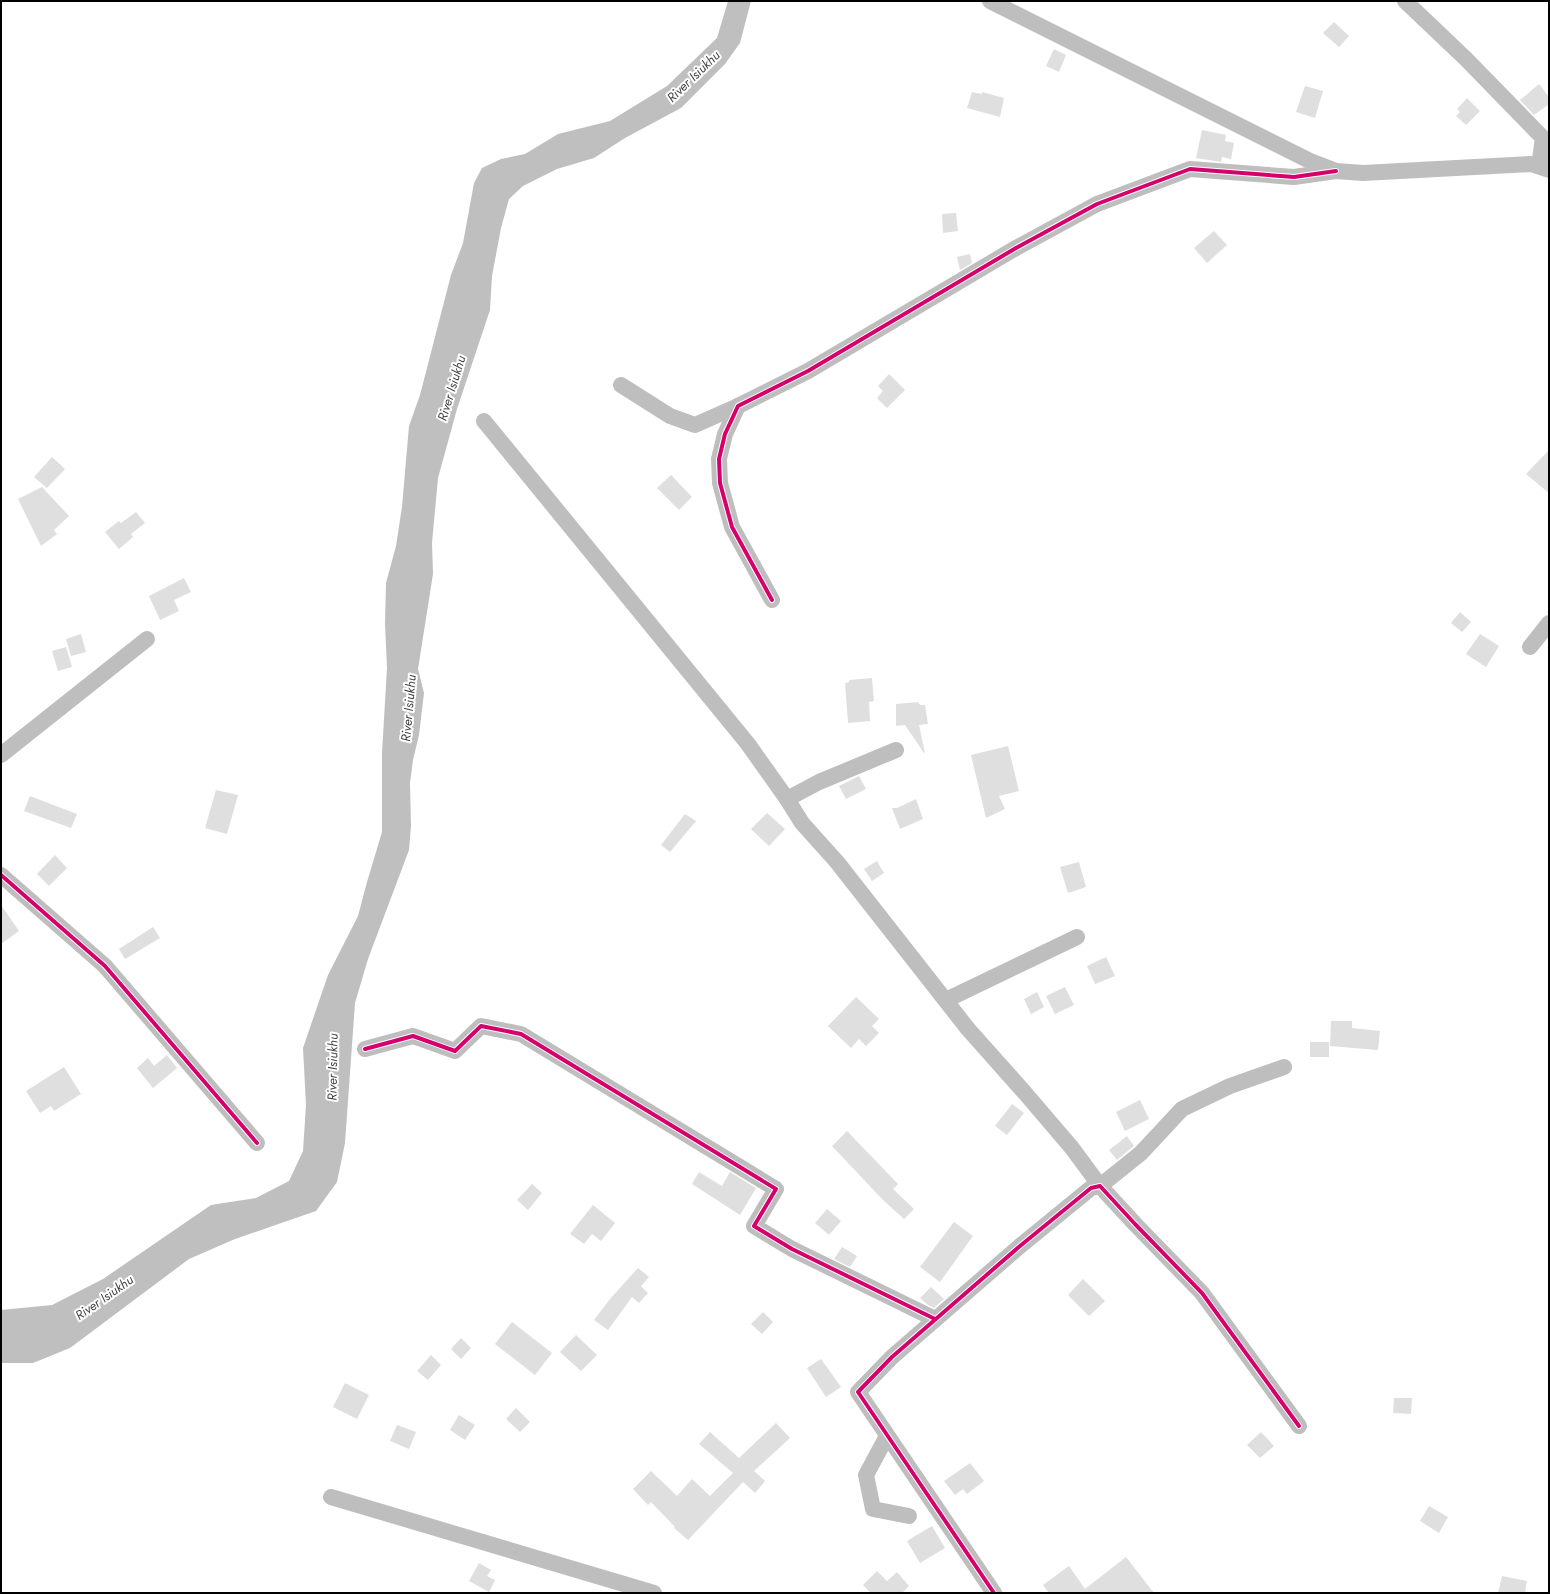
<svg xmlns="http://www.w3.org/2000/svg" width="1550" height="1594" viewBox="0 0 1550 1594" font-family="Jost,sans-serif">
  <rect width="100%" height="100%" fill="#fff"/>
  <path fill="#bfbfbf" d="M728,1H751L740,43L725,64L681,108L625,138L594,158L557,169L523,186L509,199L501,228L492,276L490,310L457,409L438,478L432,543L433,574L418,669L424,693L419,735L413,760L410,783L411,826L409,850L368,959L355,1003L345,1143L337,1182L316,1211L235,1239L189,1259L70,1348L33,1363H1V1310L52,1305L103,1279L211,1205L256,1198L289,1181L303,1151L306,1105L303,1048L328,975L358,916L367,882L382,832V753L387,668L385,624L386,583L396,546L402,507L409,426L420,395L451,275L463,243L474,183L482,168L501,159L525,154L558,134L610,121L667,86L717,38Z"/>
  <g fill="#dfdfdf">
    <path d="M1334,22L1349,36L1339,47L1323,33Z"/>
    <path d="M1054,49L1066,55L1059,72L1046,66Z"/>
    <path d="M1539,84L1549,97V104L1534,115L1520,100Z"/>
    <path d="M1305,86L1323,91L1315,118L1296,112Z"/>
    <path d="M972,92L982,94V92L1004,98L1000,117L967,108Z"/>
    <path d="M1467,98L1480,111L1466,125L1456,116L1460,112L1457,109Z"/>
    <path d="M1202,130L1226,135L1225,141L1234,143L1231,159L1222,157L1221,162L1196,158Z"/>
    <path d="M956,213L958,231L943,233L942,214Z"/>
    <path d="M1214,231L1227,245L1207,263L1194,248Z"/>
    <path d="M970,254L972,263L960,270L957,257Z"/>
    <path d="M889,374L905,390L887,408L877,398L883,391L878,386Z"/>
    <path d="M1549,450V493L1526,474Z"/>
    <path d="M52,457L65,469L47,488L34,477Z"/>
    <path d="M671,475L692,497L679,510L657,488Z"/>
    <path d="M42,487L69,516L54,530L57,534L41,546L18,499Z"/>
    <path d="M136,512L145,523L131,534L133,537L119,549L105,532L119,521L121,523Z"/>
    <path d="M184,578L191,592L174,600L179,611L160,620L149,596Z"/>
    <path d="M1460,612L1471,622L1462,632L1451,623Z"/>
    <path d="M81,634L86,652L71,656L66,639Z"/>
    <path d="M1480,634L1499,646L1486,667L1466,654Z"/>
    <path d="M66,647L72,667L58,671L52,651Z"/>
    <path d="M872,678L874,701L869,702L870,721L848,723L845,683L849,682V680Z"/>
    <path d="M918,702L920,705H925L928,724L919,725L925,753H924L905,725L896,726V704Z"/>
    <path d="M1008,746L1019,791L999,796L1005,809L986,818L971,755Z"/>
    <path d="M859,776L866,789L846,799L839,786Z"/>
    <path d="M216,790L238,795L227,834L205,828Z"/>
    <path d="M30,796L77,814L71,828L24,811Z"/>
    <path d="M916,799L923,819L900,829L892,808H897Z"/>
    <path d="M767,813L785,829L769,846L751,829Z"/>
    <path d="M685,814L696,821L670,852L661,845Z"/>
    <path d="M55,855L67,868L49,886L37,874Z"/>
    <path d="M877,861L884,873L872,881L864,869Z"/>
    <path d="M1079,862L1086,887L1068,893L1060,867Z"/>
    <path d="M1,905L19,931L1,944Z"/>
    <path d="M153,927L160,938L125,959L119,949Z"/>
    <path d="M1106,957L1115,976L1095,984L1087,966Z"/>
    <path d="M1065,987L1074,1005L1055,1014L1046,996Z"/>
    <path d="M1037,992L1044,1007L1031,1014L1024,999Z"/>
    <path d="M856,997L879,1019L872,1026L879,1033L866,1046L859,1039L851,1048L828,1026Z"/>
    <path d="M1331,1021H1352V1028L1380,1031L1378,1050L1330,1046Z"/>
    <rect x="1310" y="1042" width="19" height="15"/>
    <path d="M167,1055L177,1068L153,1088L137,1068L148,1058L154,1066Z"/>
    <path d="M64,1067L81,1094L54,1111L51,1106L40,1113L26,1091Z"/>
    <path d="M1140,1100L1149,1119L1125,1131L1116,1112Z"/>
    <path d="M1012,1104L1024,1113L1007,1135L995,1126Z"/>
    <path d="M847,1131L898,1184L893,1189L914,1209L904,1219L882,1199L832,1146Z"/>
    <path d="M1127,1136L1134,1146L1117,1160L1109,1150Z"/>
    <path d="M699,1172L722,1186L730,1172L756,1188L740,1215L692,1184Z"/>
    <path d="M532,1184L542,1193L528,1210L517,1200Z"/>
    <path d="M593,1205L615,1223L601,1241L592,1234L584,1244L570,1234Z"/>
    <path d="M827,1209L841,1221L829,1235L815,1223Z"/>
    <path d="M954,1222L973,1236L940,1282L920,1267Z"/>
    <path d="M842,1247L857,1256L850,1267L834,1259Z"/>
    <path d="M638,1268L649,1277L641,1286L648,1293L639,1303L632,1297L608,1330L594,1320L610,1299Z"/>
    <path d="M1083,1279L1105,1301L1089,1316L1068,1295Z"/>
    <path d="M931,1287L944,1299L934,1308L928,1305L920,1298Z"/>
    <path d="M763,1312L773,1322L762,1334L751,1324Z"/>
    <path d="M512,1322L552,1353L535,1375L495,1344Z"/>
    <path d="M576,1335L597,1355L581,1371L560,1352Z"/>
    <path d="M461,1338L471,1348L461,1359L451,1349Z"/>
    <path d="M431,1355L441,1365L428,1380L417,1371Z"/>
    <path d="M821,1359L841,1387L826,1397L807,1368Z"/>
    <path d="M345,1383L369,1395L357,1419L333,1407Z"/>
    <path d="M1394,1398H1412L1411,1414L1393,1413Z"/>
    <path d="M516,1408L530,1422L520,1432L506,1419Z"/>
    <path d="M459,1415L475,1425L465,1440L450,1430Z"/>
    <path d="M776,1423L790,1438L754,1471L765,1481L755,1493L743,1482L688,1540L674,1528L675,1527L651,1502L648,1505L633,1489L651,1471L677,1496L692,1479L710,1496L733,1473L699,1444L710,1432L739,1458Z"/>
    <path d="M397,1425L416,1432L409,1449L390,1441Z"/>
    <path d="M1261,1432L1274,1446L1260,1458L1247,1445Z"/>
    <path d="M970,1463L984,1481L967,1494L963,1489L955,1495L944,1481Z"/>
    <path d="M1429,1506L1448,1517L1439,1533L1420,1521Z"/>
    <path d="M932,1526L945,1548L920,1563L907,1541Z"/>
    <path d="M1126,1557L1154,1593H1049L1043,1585L1069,1566L1085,1589Z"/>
    <path d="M479,1563L491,1570L487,1576L495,1580L489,1592L469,1581Z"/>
    <path d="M877,1571L887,1581L897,1572L909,1586L902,1593H871L863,1585Z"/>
    <path d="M1502,1576L1527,1581L1525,1593H1498Z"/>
  </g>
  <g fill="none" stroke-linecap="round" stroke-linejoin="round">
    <g stroke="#bebebe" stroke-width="16">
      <path d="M990,1L1310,161L1336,171L1363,173L1531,164L1549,170"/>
      <path d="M1405,1L1466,59L1543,138L1539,166"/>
      <path d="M621,385L670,416L695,425L738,406"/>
      <path d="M484,421L748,744L787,799"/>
      <path d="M772,600L732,527L720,483L719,459L725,434L738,406L808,371L1016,248L1097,204L1190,169L1294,177L1336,171"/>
      <path d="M1530,647L1549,623"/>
      <path d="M896,750L819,782L787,799L802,823L837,862L968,1029L1025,1093L1072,1148L1100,1186L1141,1153L1182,1109L1230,1086L1284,1067"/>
      <path d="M1,755L147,639"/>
      <path d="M1,875L105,966L257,1143"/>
      <path d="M946,1000L1077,937"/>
      <path d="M365,1049L413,1036L455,1051L481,1026L521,1034L776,1189L754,1226L792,1249L935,1319"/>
      <path d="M887,1436L866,1475L873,1509L909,1516"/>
      <path d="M331,1497L654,1593"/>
      <path d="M994,1593L858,1392L892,1357L1020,1246L1091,1188L1100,1186L1135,1224L1202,1293L1299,1426"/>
    </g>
    <g stroke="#fff" stroke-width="6">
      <g id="cycleway">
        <path d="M772,600L732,527L720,483L719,459L725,434L738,406L808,371L1016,248L1097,204L1190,169L1294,177L1336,171"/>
        <path d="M1,875L105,966L257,1143"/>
        <path d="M365,1049L413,1036L455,1051L481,1026L521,1034L776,1189L754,1226L792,1249L935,1319"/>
        <path d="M994,1593L858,1392L892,1357L1020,1246L1091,1188L1100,1186L1135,1224L1202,1293L1299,1426"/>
      </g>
    </g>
    <use href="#cycleway" stroke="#d6006c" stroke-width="4"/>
  </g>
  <g text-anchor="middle" stroke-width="4" stroke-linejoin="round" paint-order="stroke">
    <g font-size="13" font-style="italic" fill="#444" stroke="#fff">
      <text transform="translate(693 76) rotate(-44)" y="5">River Isiukhu</text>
      <text transform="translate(451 388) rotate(-73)" y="5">River Isiukhu</text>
      <text transform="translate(408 708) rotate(-85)" y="5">River Isiukhu</text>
      <text transform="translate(332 1067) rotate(-89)" y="5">River Isiukhu</text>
      <text transform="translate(104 1297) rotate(-35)" y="5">River Isiukhu</text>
    </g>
  </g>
  <rect width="1550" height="1594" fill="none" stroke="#000000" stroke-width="4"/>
</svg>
